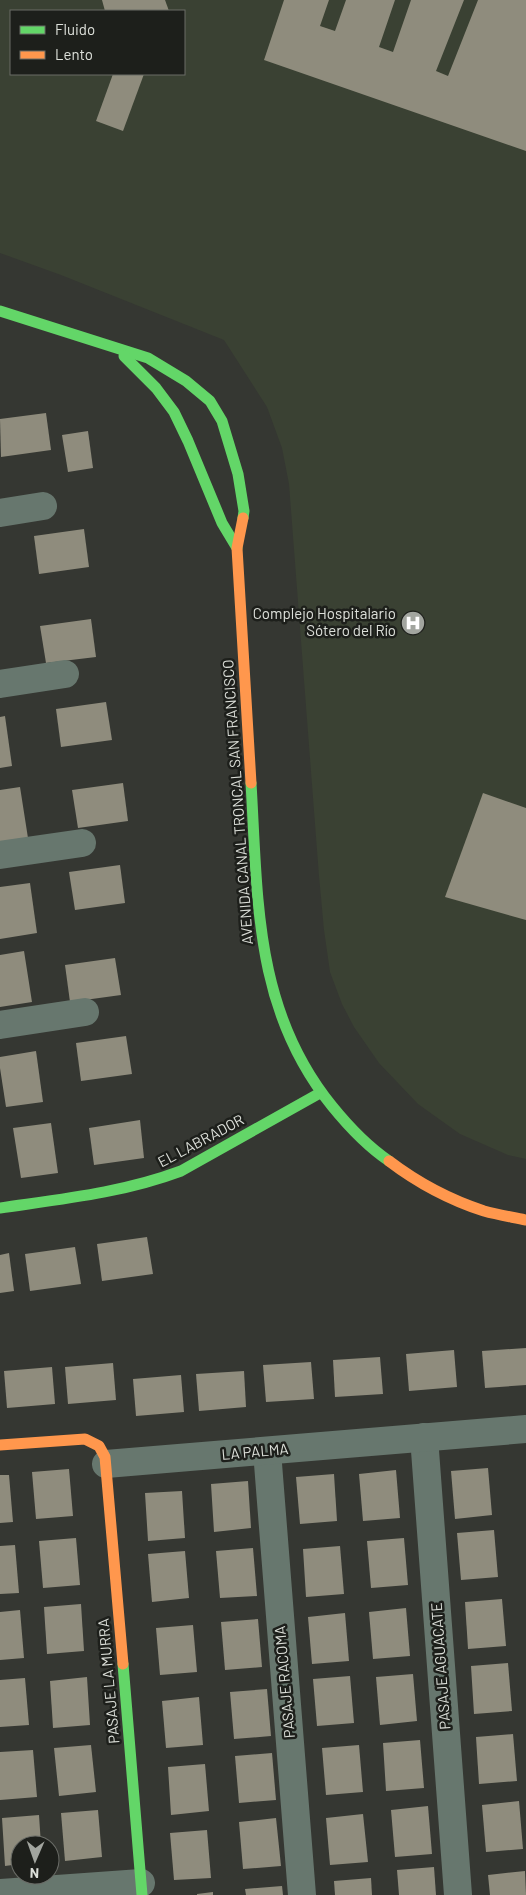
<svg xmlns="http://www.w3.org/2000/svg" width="526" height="1895" viewBox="0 0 526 1895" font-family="Barlow,sans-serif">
  <rect width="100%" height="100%" fill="#353732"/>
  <path fill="#3a4133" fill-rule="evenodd" d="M0,0H526V1159L508,1155L460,1134L418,1104L379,1063L354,1027L342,1004L330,972L324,930L319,876L289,484L282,448L267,407L224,340L61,275L0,253ZM11,11H184V74H11Z"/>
  <g fill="#8f8c7d">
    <path d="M102,0H165L169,11H105Z"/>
    <path d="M284,0H329L320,26L335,31L346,0H395L379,47L393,52L411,0H464L436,71L448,76L478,0H526V151L264,60Z"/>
    <path d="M113,74H144L123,131L96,121Z"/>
    <path d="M46,413L51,450L1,457L0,419Z"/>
    <path d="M88,431L93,468L68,472L62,435Z"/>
    <path d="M84,529L89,567L39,574L34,536Z"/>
    <path d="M91,619L96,657L46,663L40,626Z"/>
    <path d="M106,702L112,740L61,747L56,709Z"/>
    <path d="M5,716L12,766L0,768V717Z"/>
    <path d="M123,783L128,821L78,828L72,790Z"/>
    <path d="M20,787L28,838L0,842V790Z"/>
    <path d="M483,793L526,808V920L445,897Z"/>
    <path d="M120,865L125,903L75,910L69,872Z"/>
    <path d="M30,883L37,933L0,939V887Z"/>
    <path d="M24,951L32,1002L0,1007V955Z"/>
    <path d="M115,958L121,995L70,1002L65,965Z"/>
    <path d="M126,1036L132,1074L81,1081L76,1043Z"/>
    <path d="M36,1051L43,1102L6,1107L0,1068V1057Z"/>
    <path d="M140,1120L144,1158L94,1165L89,1128Z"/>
    <path d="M51,1123L58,1173L21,1178L13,1128Z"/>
    <path d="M147,1237L153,1274L102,1281L97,1244Z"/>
    <path d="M75,1247L81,1284L30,1291L25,1254Z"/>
    <path d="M9,1253L14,1291L0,1293V1255Z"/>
    <path d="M526,1348V1385L485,1388L482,1351Z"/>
    <path d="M454,1350L457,1387L409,1391L406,1354Z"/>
    <path d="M380,1357L383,1394L335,1397L333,1360Z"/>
    <path d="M311,1362L314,1399L266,1402L263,1365Z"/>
    <path d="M113,1363L116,1400L68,1404L65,1367Z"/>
    <path d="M52,1367L55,1404L7,1408L4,1371Z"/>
    <path d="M244,1371L246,1407L199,1411L196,1374Z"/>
    <path d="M181,1375L184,1412L136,1416L133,1379Z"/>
    <path d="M488,1468L492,1515L455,1519L451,1471Z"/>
    <path d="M69,1469L73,1516L36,1519L32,1472Z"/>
    <path d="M396,1470L400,1518L363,1521L359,1474Z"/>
    <path d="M334,1474L337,1521L300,1524L296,1477Z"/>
    <path d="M0,1475H9L13,1522L0,1523Z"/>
    <path d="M248,1481L251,1528L214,1532L211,1484Z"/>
    <path d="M182,1491L185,1538L148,1541L145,1493Z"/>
    <path d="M494,1530L498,1577L461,1580L457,1533Z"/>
    <path d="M76,1538L80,1585L43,1588L39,1541Z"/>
    <path d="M404,1538L408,1585L371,1588L367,1541Z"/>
    <path d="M15,1545L19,1593L0,1594V1546Z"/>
    <path d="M340,1546L344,1594L306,1597L303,1549Z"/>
    <path d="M253,1548L257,1596L220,1598L216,1551Z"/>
    <path d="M185,1551L189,1598L152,1602L148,1554Z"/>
    <path d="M502,1599L506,1646L468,1649L465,1602Z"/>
    <path d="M81,1604L84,1651L47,1654L44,1607Z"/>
    <path d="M406,1608L410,1656L373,1659L369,1612Z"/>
    <path d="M20,1610L24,1658L0,1660V1612Z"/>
    <path d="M345,1613L349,1661L312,1664L308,1617Z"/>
    <path d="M258,1619L262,1667L225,1670L221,1622Z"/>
    <path d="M193,1625L197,1672L160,1675L156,1628Z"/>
    <path d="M508,1663L512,1711L474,1714L471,1666Z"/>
    <path d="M413,1674L417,1721L380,1725L376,1677Z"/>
    <path d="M350,1676L354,1723L317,1726L313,1679Z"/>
    <path d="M87,1677L90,1725L53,1728L50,1681Z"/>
    <path d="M25,1678L29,1725L0,1727V1680Z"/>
    <path d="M267,1689L271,1736L234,1739L230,1692Z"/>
    <path d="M199,1697L203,1745L166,1748L162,1701Z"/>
    <path d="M513,1734L517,1781L479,1784L476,1737Z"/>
    <path d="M420,1740L424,1788L386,1791L383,1743Z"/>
    <path d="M91,1745L96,1792L59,1796L54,1748Z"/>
    <path d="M359,1745L363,1792L326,1795L322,1748Z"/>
    <path d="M33,1750L37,1797L0,1800V1752Z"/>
    <path d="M272,1753L276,1800L239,1803L235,1756Z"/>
    <path d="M205,1764L209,1811L171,1815L168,1767Z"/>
    <path d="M519,1801L523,1849L486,1852L482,1805Z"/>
    <path d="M428,1806L432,1854L395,1857L391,1810Z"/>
    <path d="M98,1810L102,1857L65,1861L61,1813Z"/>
    <path d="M363,1814L368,1862L330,1865L326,1818Z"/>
    <path d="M39,1815L41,1845H20V1864L5,1866L2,1818Z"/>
    <path d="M276,1818L281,1866L243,1869L239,1822Z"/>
    <path d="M207,1830L211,1878L174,1880L170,1833Z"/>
    <path d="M434,1867L436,1895H399L397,1870Z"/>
    <path d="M525,1871L526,1895H490L488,1875Z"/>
    <path d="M371,1878L372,1895H335L334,1881Z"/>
    <path d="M282,1886L283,1895H246L245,1889Z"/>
    <path d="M213,1892V1895H197V1894Z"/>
  </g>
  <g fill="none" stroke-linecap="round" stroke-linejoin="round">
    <g stroke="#67776e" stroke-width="28">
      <path d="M0,513L43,506"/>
      <path d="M0,684L65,674"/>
      <path d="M0,855L82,843"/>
      <path d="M0,1025L85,1012"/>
      <path d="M424,1437L458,1895"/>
      <path d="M267,1451L302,1895"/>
      <path d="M106,1464L526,1429"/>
      <path d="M0,1893L141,1883"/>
    </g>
    <g stroke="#63d668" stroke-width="11">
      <path d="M0,311L148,358L186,381L210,401L222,421L238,474L244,511L243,518"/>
      <path d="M124,356L156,388L174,412L188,441L222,523L237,548"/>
      <path d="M251,783C258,900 254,1010 332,1106C349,1127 367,1146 389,1161"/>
      <path d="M0,1208C62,1199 122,1193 181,1171L320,1093"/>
      <path d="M123,1664L142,1895"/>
    </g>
    <g stroke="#ff974d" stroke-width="11">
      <path d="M243,518L237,548L251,783"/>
      <path d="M389,1161C418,1183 450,1200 484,1211C498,1215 512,1217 526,1220"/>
      <path d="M0,1445L85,1439L99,1446L105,1457L123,1664"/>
    </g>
  </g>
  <defs>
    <g id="hospital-disc" transform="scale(1.25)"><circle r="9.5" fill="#a2a59f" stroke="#1d1f1b"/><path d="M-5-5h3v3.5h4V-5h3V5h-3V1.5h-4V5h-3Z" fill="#fff"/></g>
  </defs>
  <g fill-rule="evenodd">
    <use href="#hospital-disc" x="413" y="623"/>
  </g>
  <g text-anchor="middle" stroke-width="5" stroke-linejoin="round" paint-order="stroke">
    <g font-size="15" fill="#dde0da" stroke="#1d1f1b" text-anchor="end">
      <text x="396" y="619">Complejo Hospitalario<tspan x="396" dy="17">Sótero del Río</tspan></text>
    </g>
    <g font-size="15" fill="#dde0da" stroke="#1d1f1b">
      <text transform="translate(238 802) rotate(-94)" y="5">AVENIDA CANAL TRONCAL SAN FRANCISCO</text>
      <text transform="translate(201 1141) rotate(-28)" y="5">EL LABRADOR</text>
      <text transform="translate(255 1452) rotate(-5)" y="5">LA PALMA</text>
      <text transform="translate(441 1666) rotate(-94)" y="5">PASAJE AGUACATE</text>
      <text transform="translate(109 1681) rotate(-95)" y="5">PASAJE LA MURRA</text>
      <text transform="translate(285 1682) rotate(-95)" y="5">PASAJE RACOMA</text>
    </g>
  </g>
  <rect x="10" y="10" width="175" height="65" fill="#1d1f1b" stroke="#6a6c67"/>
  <rect x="20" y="26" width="25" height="8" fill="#63d668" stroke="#6a6c67"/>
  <text x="55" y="35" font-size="15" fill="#dde0da">Fluido</text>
  <rect x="20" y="51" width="25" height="8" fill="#ff974d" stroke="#6a6c67"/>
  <text x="55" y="60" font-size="15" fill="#dde0da">Lento</text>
  <g transform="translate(35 1860) rotate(182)"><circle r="24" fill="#1d1f1b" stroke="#6a6c67"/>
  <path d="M0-4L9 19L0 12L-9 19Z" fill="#a2a59f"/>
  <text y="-8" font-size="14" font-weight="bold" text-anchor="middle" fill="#dde0da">N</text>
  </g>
</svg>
